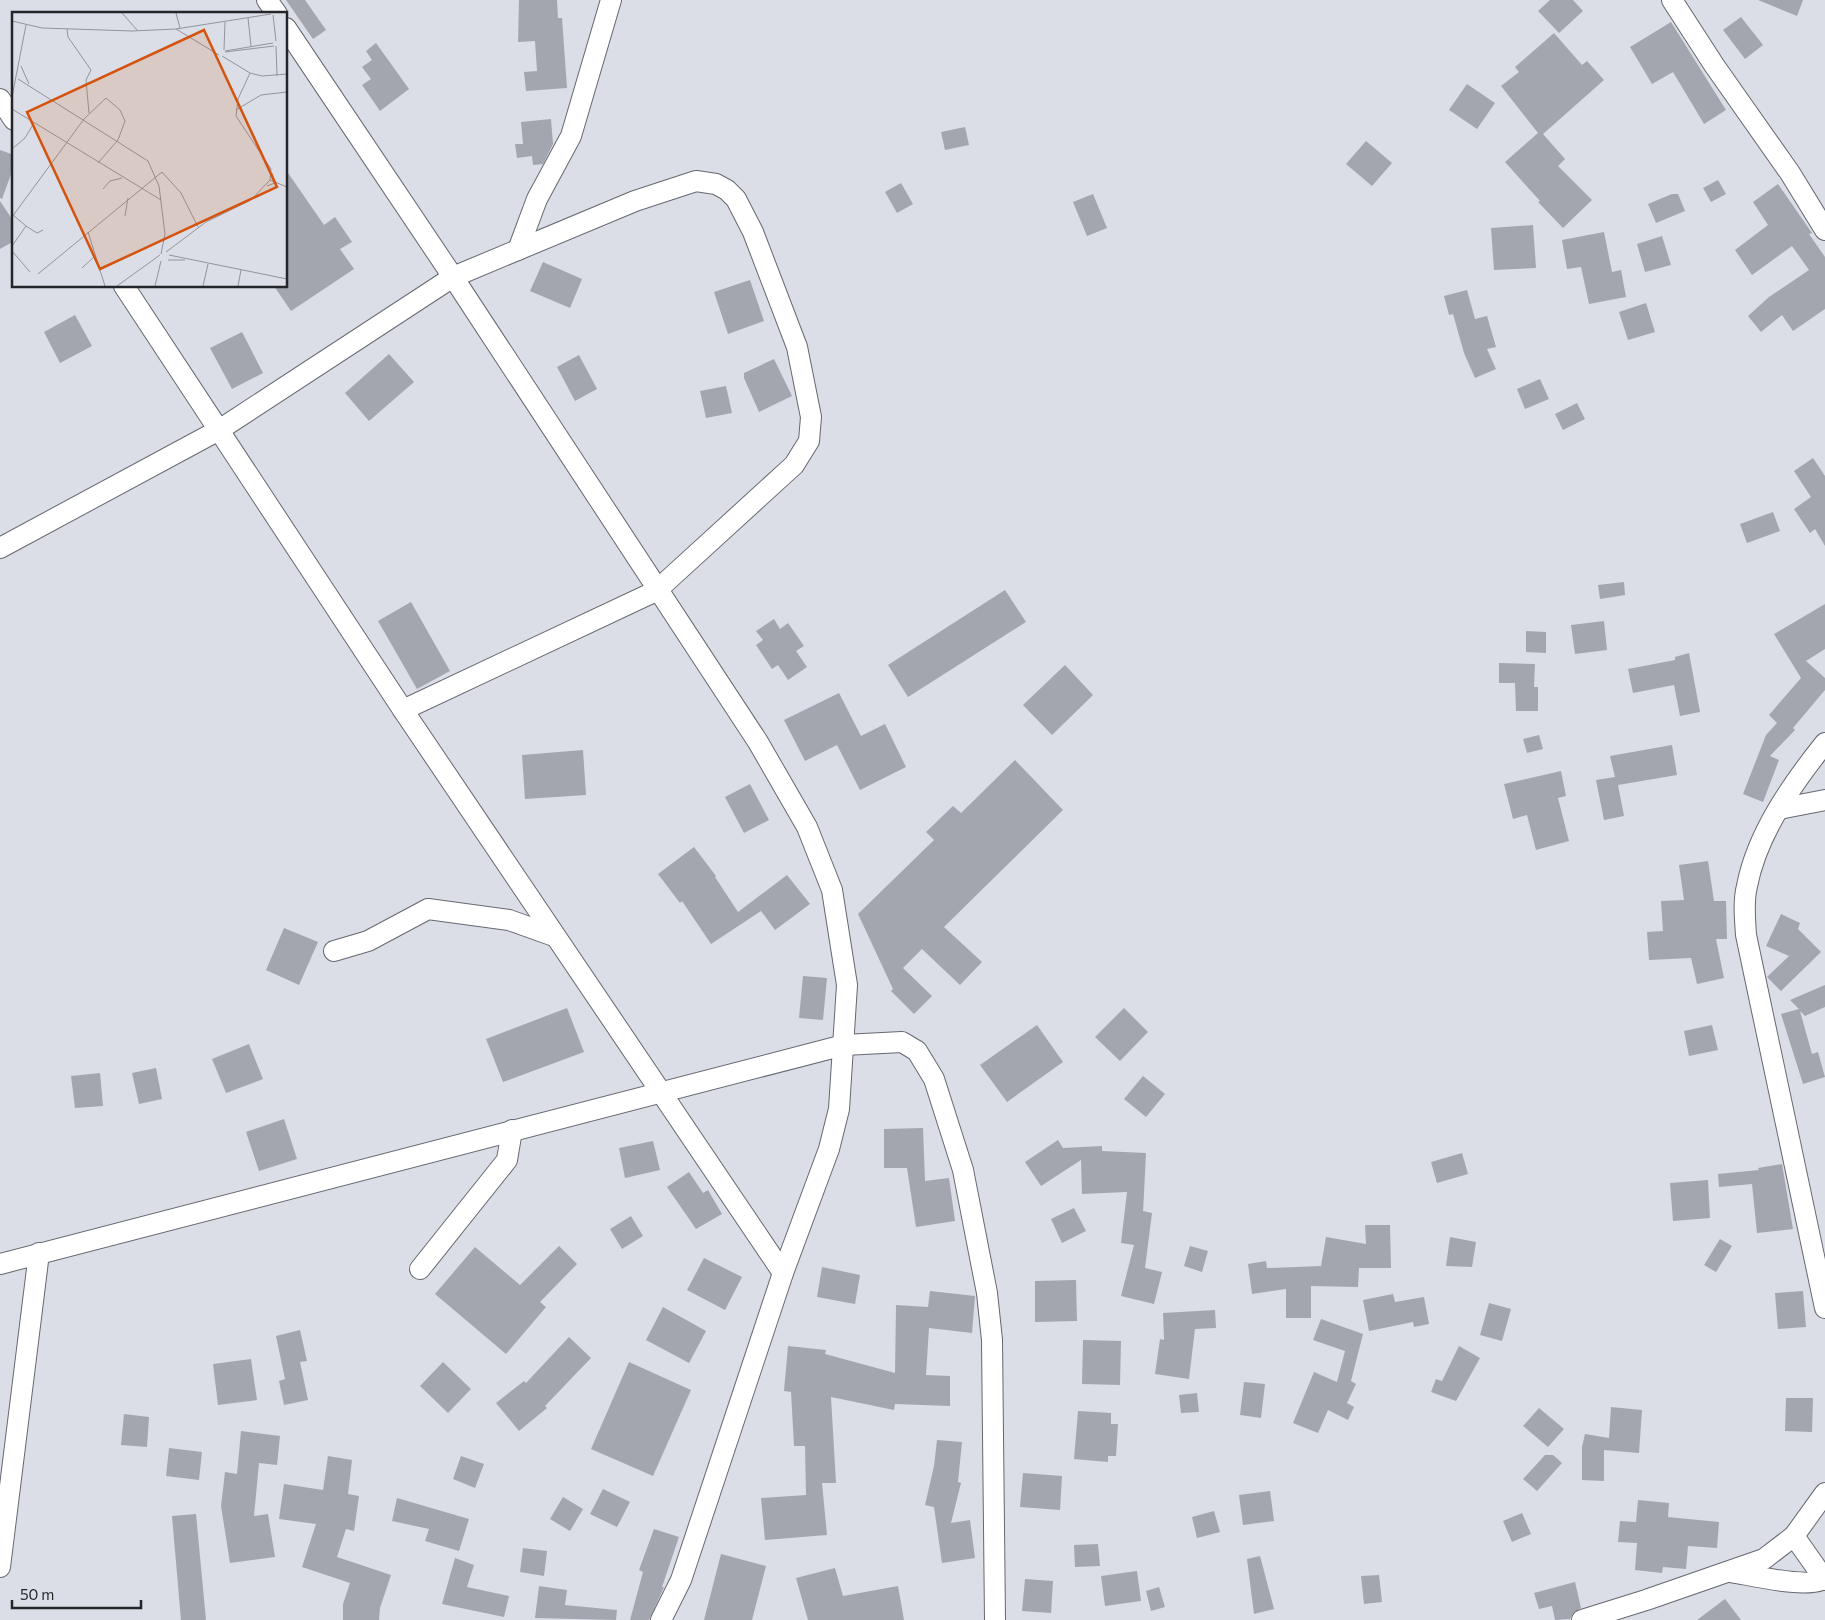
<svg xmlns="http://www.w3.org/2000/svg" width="1825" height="1620" viewBox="0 0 1825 1620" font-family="Commissioner,sans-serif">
  <rect width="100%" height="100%" fill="#dbdee7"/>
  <g fill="#a3a6af">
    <path d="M286,0H305L326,30L313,39Z"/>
    <path d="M519,0H557L558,18H562L567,88L526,91L524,72L537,71L535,41L518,42Z"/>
    <path d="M1550,0H1573L1583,11L1559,33L1538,11Z"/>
    <path d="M1758,0H1803L1797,16Z"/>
    <path d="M1741,17L1763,45L1745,59L1723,30Z"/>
    <path d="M1671,22L1726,110L1704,124L1673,72L1652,84L1630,47Z"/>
    <path d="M1554,33L1582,65L1587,61L1604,80L1543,134L1565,159L1558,166L1592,200L1563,228L1538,202L1540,201L1505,162L1538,133L1501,86L1519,72L1515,67Z"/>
    <path d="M376,43L409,89L380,111L362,85L371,79L362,67L372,60L366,51Z"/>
    <path d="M1467,84L1495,103L1477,129L1449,110Z"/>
    <path d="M551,119L553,144L543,164L533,165L532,156L517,158L515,144H523L521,122Z"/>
    <path d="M965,127L969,145L945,150L941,132Z"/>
    <path d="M1366,141L1392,163L1372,186L1346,164Z"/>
    <path d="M0,150L14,155V166L2,199L0,198Z"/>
    <path d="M286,170L324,225L335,217L352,242L340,249L354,269L291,311L274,286H286Z"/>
    <path d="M1718,180L1726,194L1711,202L1703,188Z"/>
    <path d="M901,183L913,204L897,213L885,192Z"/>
    <path d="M1778,184L1812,233L1809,234L1825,257V309L1793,331L1782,315L1761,332L1748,316L1769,297L1809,270L1792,246L1752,275L1735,250L1768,225L1753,202Z"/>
    <path d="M1093,194L1107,228L1087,236L1073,202Z"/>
    <path d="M1672,194H1678L1685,211L1656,223L1648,204Z"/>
    <path d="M0,201L14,222V241L0,249Z"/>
    <path d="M1533,225L1536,268L1494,270L1491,228Z"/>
    <path d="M1604,232L1612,272L1621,270L1626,297L1589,304L1581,267L1567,269L1562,240Z"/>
    <path d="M1662,236L1671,265L1645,272L1637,244Z"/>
    <path d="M543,262L582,279L570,308L530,291Z"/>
    <path d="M750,280L764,321L728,334L714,292Z"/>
    <path d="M1467,290L1475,319L1487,316L1496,347L1487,349L1496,369L1475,378L1464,353L1453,314L1449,315L1444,296Z"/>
    <path d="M1646,303L1655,332L1628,340L1619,312Z"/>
    <path d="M75,315L92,346L60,363L44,332Z"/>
    <path d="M242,332L263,373L232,389L210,348Z"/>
    <path d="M389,354L414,382L369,421L345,393Z"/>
    <path d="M579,355L597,389L575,401L557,367Z"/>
    <path d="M774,359L792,396L759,412L744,378V373Z"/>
    <path d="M1540,379L1549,399L1525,409L1517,389Z"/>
    <path d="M726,386L732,413L706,418L700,391Z"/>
    <path d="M1577,403L1585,419L1563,430L1555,414Z"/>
    <path d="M1813,458L1825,476V546L1815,529L1810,533L1794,509L1811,497L1794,471Z"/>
    <path d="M1773,512L1780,531L1747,543L1740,524Z"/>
    <path d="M1624,582L1625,595L1600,599L1598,585Z"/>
    <path d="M1005,590L1026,622L908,697L888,665Z"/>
    <path d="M411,602L450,671L417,689L378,621Z"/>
    <path d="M1825,604V649L1806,661L1825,678V690L1793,728L1795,730L1770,756L1779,760L1763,802L1743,794L1766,735L1777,723L1769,715L1801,678L1774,634Z"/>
    <path d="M774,619L780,629L788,623L804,646L796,651L807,667L788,680L778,665L772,669L756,645L763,640L756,631Z"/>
    <path d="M1604,621L1607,650L1575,654L1571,625Z"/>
    <path d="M1526,631L1546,632V653L1526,652Z"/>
    <path d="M1689,653L1700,712L1680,716L1674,685L1633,693L1628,669L1675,660V657Z"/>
    <path d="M1499,663L1535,664L1534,687H1538V711H1516L1515,683H1499Z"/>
    <path d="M1065,665L1093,695L1052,735L1023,705Z"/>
    <path d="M839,693L861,736L885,724L906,767L860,790L837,745L805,761L784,720Z"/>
    <path d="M1539,735L1543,749L1527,753L1523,739Z"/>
    <path d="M1672,745L1677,775L1618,785L1624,816L1604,820L1596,780L1615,777L1610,756Z"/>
    <path d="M583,750L586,795L525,799L522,755Z"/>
    <path d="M1015,760L1063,810L944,927L982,962L960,985L922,949L903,968L932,996L914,1014L891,991L893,989L858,914L934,840L926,832L953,806L961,813Z"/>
    <path d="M1561,771L1566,796L1558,798L1569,841L1536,850L1527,815L1513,819L1504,784Z"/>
    <path d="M750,784L769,820L744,833L725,797Z"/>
    <path d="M694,847L716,876L715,877L738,912L787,875L810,904L775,930L761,911L711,944L682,901L680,903L658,874Z"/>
    <path d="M1708,861L1714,901H1726L1727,939H1716L1724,978L1697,984L1691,958L1649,960L1647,932L1663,931L1661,901L1684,900L1679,865Z"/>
    <path d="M1781,914L1800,923L1798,929L1821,952L1781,991L1767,977L1789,956L1766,946Z"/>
    <path d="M284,928L318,942L299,985L266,970Z"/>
    <path d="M803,976L827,978L823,1020L799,1018Z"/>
    <path d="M1825,985V1007L1805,1016L1800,1011L1812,1054L1818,1052L1825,1077L1803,1084L1781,1014L1799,1009L1790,1000Z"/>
    <path d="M567,1008L584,1052L503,1082L486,1039Z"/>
    <path d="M1124,1008L1148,1032L1120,1061L1095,1037Z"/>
    <path d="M1037,1025L1063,1062L1007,1102L980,1065Z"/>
    <path d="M1712,1025L1718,1050L1689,1056L1684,1031Z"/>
    <path d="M249,1044L263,1079L226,1093L212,1059Z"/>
    <path d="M156,1068L162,1099L139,1104L132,1073Z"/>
    <path d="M100,1073L103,1106L75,1108L71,1076Z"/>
    <path d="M1143,1076L1165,1094L1146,1117L1124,1099Z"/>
    <path d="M284,1119L297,1159L259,1171L246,1132Z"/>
    <path d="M923,1128L925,1181L949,1178L955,1221L916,1227L907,1168H884V1129Z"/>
    <path d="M1058,1140L1063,1148L1102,1146V1151L1146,1153L1143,1213V1211L1152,1213L1145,1268L1162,1272L1154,1304L1121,1296L1134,1245L1121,1243L1127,1192L1082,1194L1081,1160L1041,1186L1025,1162Z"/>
    <path d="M653,1141L660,1170L625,1178L619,1148Z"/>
    <path d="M1462,1153L1468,1174L1437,1183L1431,1162Z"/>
    <path d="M1782,1164L1793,1229L1757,1233L1752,1184L1719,1187L1718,1174L1759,1170L1758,1168Z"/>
    <path d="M689,1172L703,1193L708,1190L722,1214L696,1229L667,1187Z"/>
    <path d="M1708,1180L1710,1218L1673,1221L1670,1183Z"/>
    <path d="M1074,1208L1086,1231L1062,1243L1051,1219Z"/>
    <path d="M631,1216L643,1236L622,1249L610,1229Z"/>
    <path d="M1365,1225H1390L1391,1268H1359L1358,1287L1311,1286V1318H1286V1289L1252,1294L1248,1264L1266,1261L1267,1268L1321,1266L1326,1237L1366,1244Z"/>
    <path d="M1450,1237L1476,1242L1472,1267L1446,1266Z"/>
    <path d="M1720,1239L1732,1246L1716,1272L1704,1265Z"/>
    <path d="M559,1246L577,1264L540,1302L546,1307L506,1354L435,1294L475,1247L520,1285Z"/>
    <path d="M1190,1246L1208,1251L1202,1272L1184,1266Z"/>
    <path d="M704,1258L742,1277L725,1310L687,1290Z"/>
    <path d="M822,1267L860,1275L855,1304L817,1297Z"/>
    <path d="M1076,1280L1077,1321L1035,1322V1281Z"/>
    <path d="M930,1291L975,1296L972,1333L929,1328L926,1375L950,1376V1406L895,1404L894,1410L831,1397L836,1483H822L827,1535L765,1540L761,1498L806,1495L805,1446H794L791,1392L784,1391L788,1346L826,1350L825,1354L895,1373L896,1305L928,1307Z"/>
    <path d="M1803,1291L1806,1327L1778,1329L1775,1293Z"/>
    <path d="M1393,1294L1395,1302L1424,1297L1429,1324L1414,1327L1413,1322L1369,1331L1363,1300Z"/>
    <path d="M1489,1303L1511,1309L1502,1341L1480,1335Z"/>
    <path d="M663,1307L706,1331L689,1363L646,1340Z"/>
    <path d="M1215,1310L1216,1328L1195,1329L1189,1379L1155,1374L1160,1339L1164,1340L1163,1313Z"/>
    <path d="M1321,1319L1363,1334L1351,1381L1356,1384L1347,1403L1354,1407L1348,1420L1328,1410L1318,1433L1293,1423L1314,1372L1337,1382L1345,1351L1313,1340Z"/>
    <path d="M300,1330L307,1361L300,1362L308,1400L284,1405L279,1381L285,1379L276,1336Z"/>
    <path d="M569,1337L591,1358L545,1406L547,1408L519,1431L496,1403L524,1381L526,1383Z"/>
    <path d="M1083,1340L1121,1341L1120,1385L1082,1384Z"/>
    <path d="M1459,1346L1480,1358L1456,1401L1431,1392L1436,1379L1442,1381Z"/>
    <path d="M251,1359L257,1400L218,1405L213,1364Z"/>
    <path d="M443,1362L471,1389L448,1413L420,1386Z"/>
    <path d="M629,1362L691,1390L653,1476L591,1449Z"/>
    <path d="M1244,1382L1265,1384L1261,1418L1240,1415Z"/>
    <path d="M1197,1393L1199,1412L1181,1413L1179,1395Z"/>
    <path d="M1786,1398H1813L1812,1432L1785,1431Z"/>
    <path d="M1611,1407L1642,1410L1639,1453L1604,1450V1481L1582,1480V1447L1585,1434L1609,1438Z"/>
    <path d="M1539,1408L1564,1429L1548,1447L1523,1426Z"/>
    <path d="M1078,1411L1111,1413V1424H1118L1116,1456H1108V1462L1074,1459Z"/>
    <path d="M124,1414L149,1417L147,1447L121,1445Z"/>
    <path d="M241,1431L280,1436L277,1465L259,1463L254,1516L268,1514L275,1557L230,1563L221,1506L225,1472L237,1474Z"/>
    <path d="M937,1440L962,1442L958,1482L961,1483L951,1523L970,1520L975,1558L942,1563L934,1507L925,1505L934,1466Z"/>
    <path d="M169,1448L202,1452L199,1480L166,1476Z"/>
    <path d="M1545,1455H1553L1562,1463L1537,1491L1523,1479Z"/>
    <path d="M328,1456L352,1460L348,1494L359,1496L354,1531L346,1529L337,1557L391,1575L380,1608L379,1620H343V1604L350,1583L302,1567L316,1524L279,1519L284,1484L323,1490Z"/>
    <path d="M461,1456L484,1464L475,1488L453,1479Z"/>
    <path d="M1023,1473L1062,1476L1060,1510L1020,1507Z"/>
    <path d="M603,1489L630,1502L617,1527L590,1514Z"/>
    <path d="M1270,1491L1274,1521L1243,1525L1239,1495Z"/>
    <path d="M563,1497L583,1509L570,1531L550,1519Z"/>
    <path d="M397,1498L469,1519L459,1551L425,1541L429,1529L392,1521Z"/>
    <path d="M1638,1500L1669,1503L1668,1517L1719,1522L1717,1548L1688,1546L1686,1569L1663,1567L1662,1573L1635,1570L1637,1543L1618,1542L1620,1521L1636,1522Z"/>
    <path d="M1214,1511L1220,1532L1197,1538L1192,1517Z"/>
    <path d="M1522,1513L1531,1534L1512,1542L1503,1521Z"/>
    <path d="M196,1514L206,1620H181L172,1516Z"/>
    <path d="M654,1529L679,1537L662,1587H664L649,1620H630L643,1572L639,1570Z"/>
    <path d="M1098,1544L1100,1566L1075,1567L1074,1545Z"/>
    <path d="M523,1548L547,1551L544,1576L520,1572Z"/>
    <path d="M721,1554L766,1566L752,1620H704Z"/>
    <path d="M1260,1556L1274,1609L1254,1614L1247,1559Z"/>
    <path d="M455,1558L474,1565L467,1587L509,1596L504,1617L442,1604Z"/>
    <path d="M835,1568L843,1596L898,1586L904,1620H808L796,1578Z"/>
    <path d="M1137,1571L1141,1601L1105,1606L1101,1576Z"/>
    <path d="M1379,1575L1382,1602L1364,1604L1361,1576Z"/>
    <path d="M1025,1579L1053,1581L1051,1613L1022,1611Z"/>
    <path d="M1575,1582L1581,1608L1574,1612L1570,1619L1555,1620L1552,1606L1539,1609L1534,1593Z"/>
    <path d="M539,1586L567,1590L565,1605L617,1610L616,1620L535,1618Z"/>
    <path d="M1159,1587L1165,1607L1151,1611L1146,1591Z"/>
    <path d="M1725,1599L1741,1620H1697Z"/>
  </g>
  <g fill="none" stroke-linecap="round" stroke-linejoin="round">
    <g stroke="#656871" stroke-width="22">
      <g id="minor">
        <path d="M267,0L277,14"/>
        <path d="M1672,0L1714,65L1790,173L1825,230"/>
        <path d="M286,28L453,277L758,742L807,827L832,890L847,985L839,1109L829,1149L783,1273L681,1580L661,1620"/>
        <path d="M0,99L14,120"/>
        <path d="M518,250L537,199L571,136L611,0"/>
        <path d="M124,286L403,710L783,1273"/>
        <path d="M0,548L219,430L453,277L635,201L696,181L716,184L727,190L736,199L753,232L797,347L811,417L809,441L794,465L656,591L403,710"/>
        <path d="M1825,743C1792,784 1757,834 1747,886C1743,902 1745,919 1746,935L1825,1308"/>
        <path d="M1779,809L1825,800"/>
        <path d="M334,951L368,941L428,909L509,920L554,936"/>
        <path d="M0,1264L844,1045L902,1042L917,1051L934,1079L963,1170L987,1293L992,1340L995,1620"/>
        <path d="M420,1269L507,1160L512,1130"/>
        <path d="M1794,1536L1825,1580"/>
        <path d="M0,1567L39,1253"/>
        <path d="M1731,1572C1751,1575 1810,1590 1825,1578"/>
        <path d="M1582,1620L1646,1600L1764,1559L1794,1536L1825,1493"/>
      </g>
    </g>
    <use href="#minor" stroke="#fff" stroke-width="20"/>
  </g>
  <g transform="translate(12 12)">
    <rect width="275" height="275" fill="#dbdee7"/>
    <path fill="none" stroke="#92949b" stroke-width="1" d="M110,1L125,18M164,1L168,16M261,3L264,29M236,6L239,34M0,9L30,16L120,19L164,17L259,2M55,17L56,25L79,58L74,68L77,101M164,17L207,43M264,34L265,64M212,38L213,10M213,39L261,31M213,40L262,34M9,54L17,72M238,61L250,64L275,62M6,67L136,149L147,174L153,222L149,242M0,85L14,13M0,97L149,188M224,98L249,83L275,80M0,137L13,126L22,111M258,168L275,175M255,174L263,171L260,161M91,177L98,169L110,166M1,203L14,214M113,204L116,186M0,205L72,107L94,86L108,98L113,109L106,128L86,151M76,220L93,274M0,234L14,214L25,221L31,218M0,239L18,260M154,240L194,210L239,188L258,168L259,157L224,104L226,87L238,61L210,44M157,243L275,267M156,248H173M70,256L83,244M26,262L150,160L169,181L186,215M105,274L148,243M143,274L149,249M191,274L196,252M226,274L229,258"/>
    <path fill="#d4540f" fill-opacity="0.15" stroke="#d4540f" stroke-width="2.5" d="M192,18L265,175L88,257L15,100Z"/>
    <rect width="275" height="275" fill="none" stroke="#242528" stroke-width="2.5"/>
  </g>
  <path d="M12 1600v8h129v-8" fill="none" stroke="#242528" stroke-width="2.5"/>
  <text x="20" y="1600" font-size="15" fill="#242528" stroke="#dbdee7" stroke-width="4" paint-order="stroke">50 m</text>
</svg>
